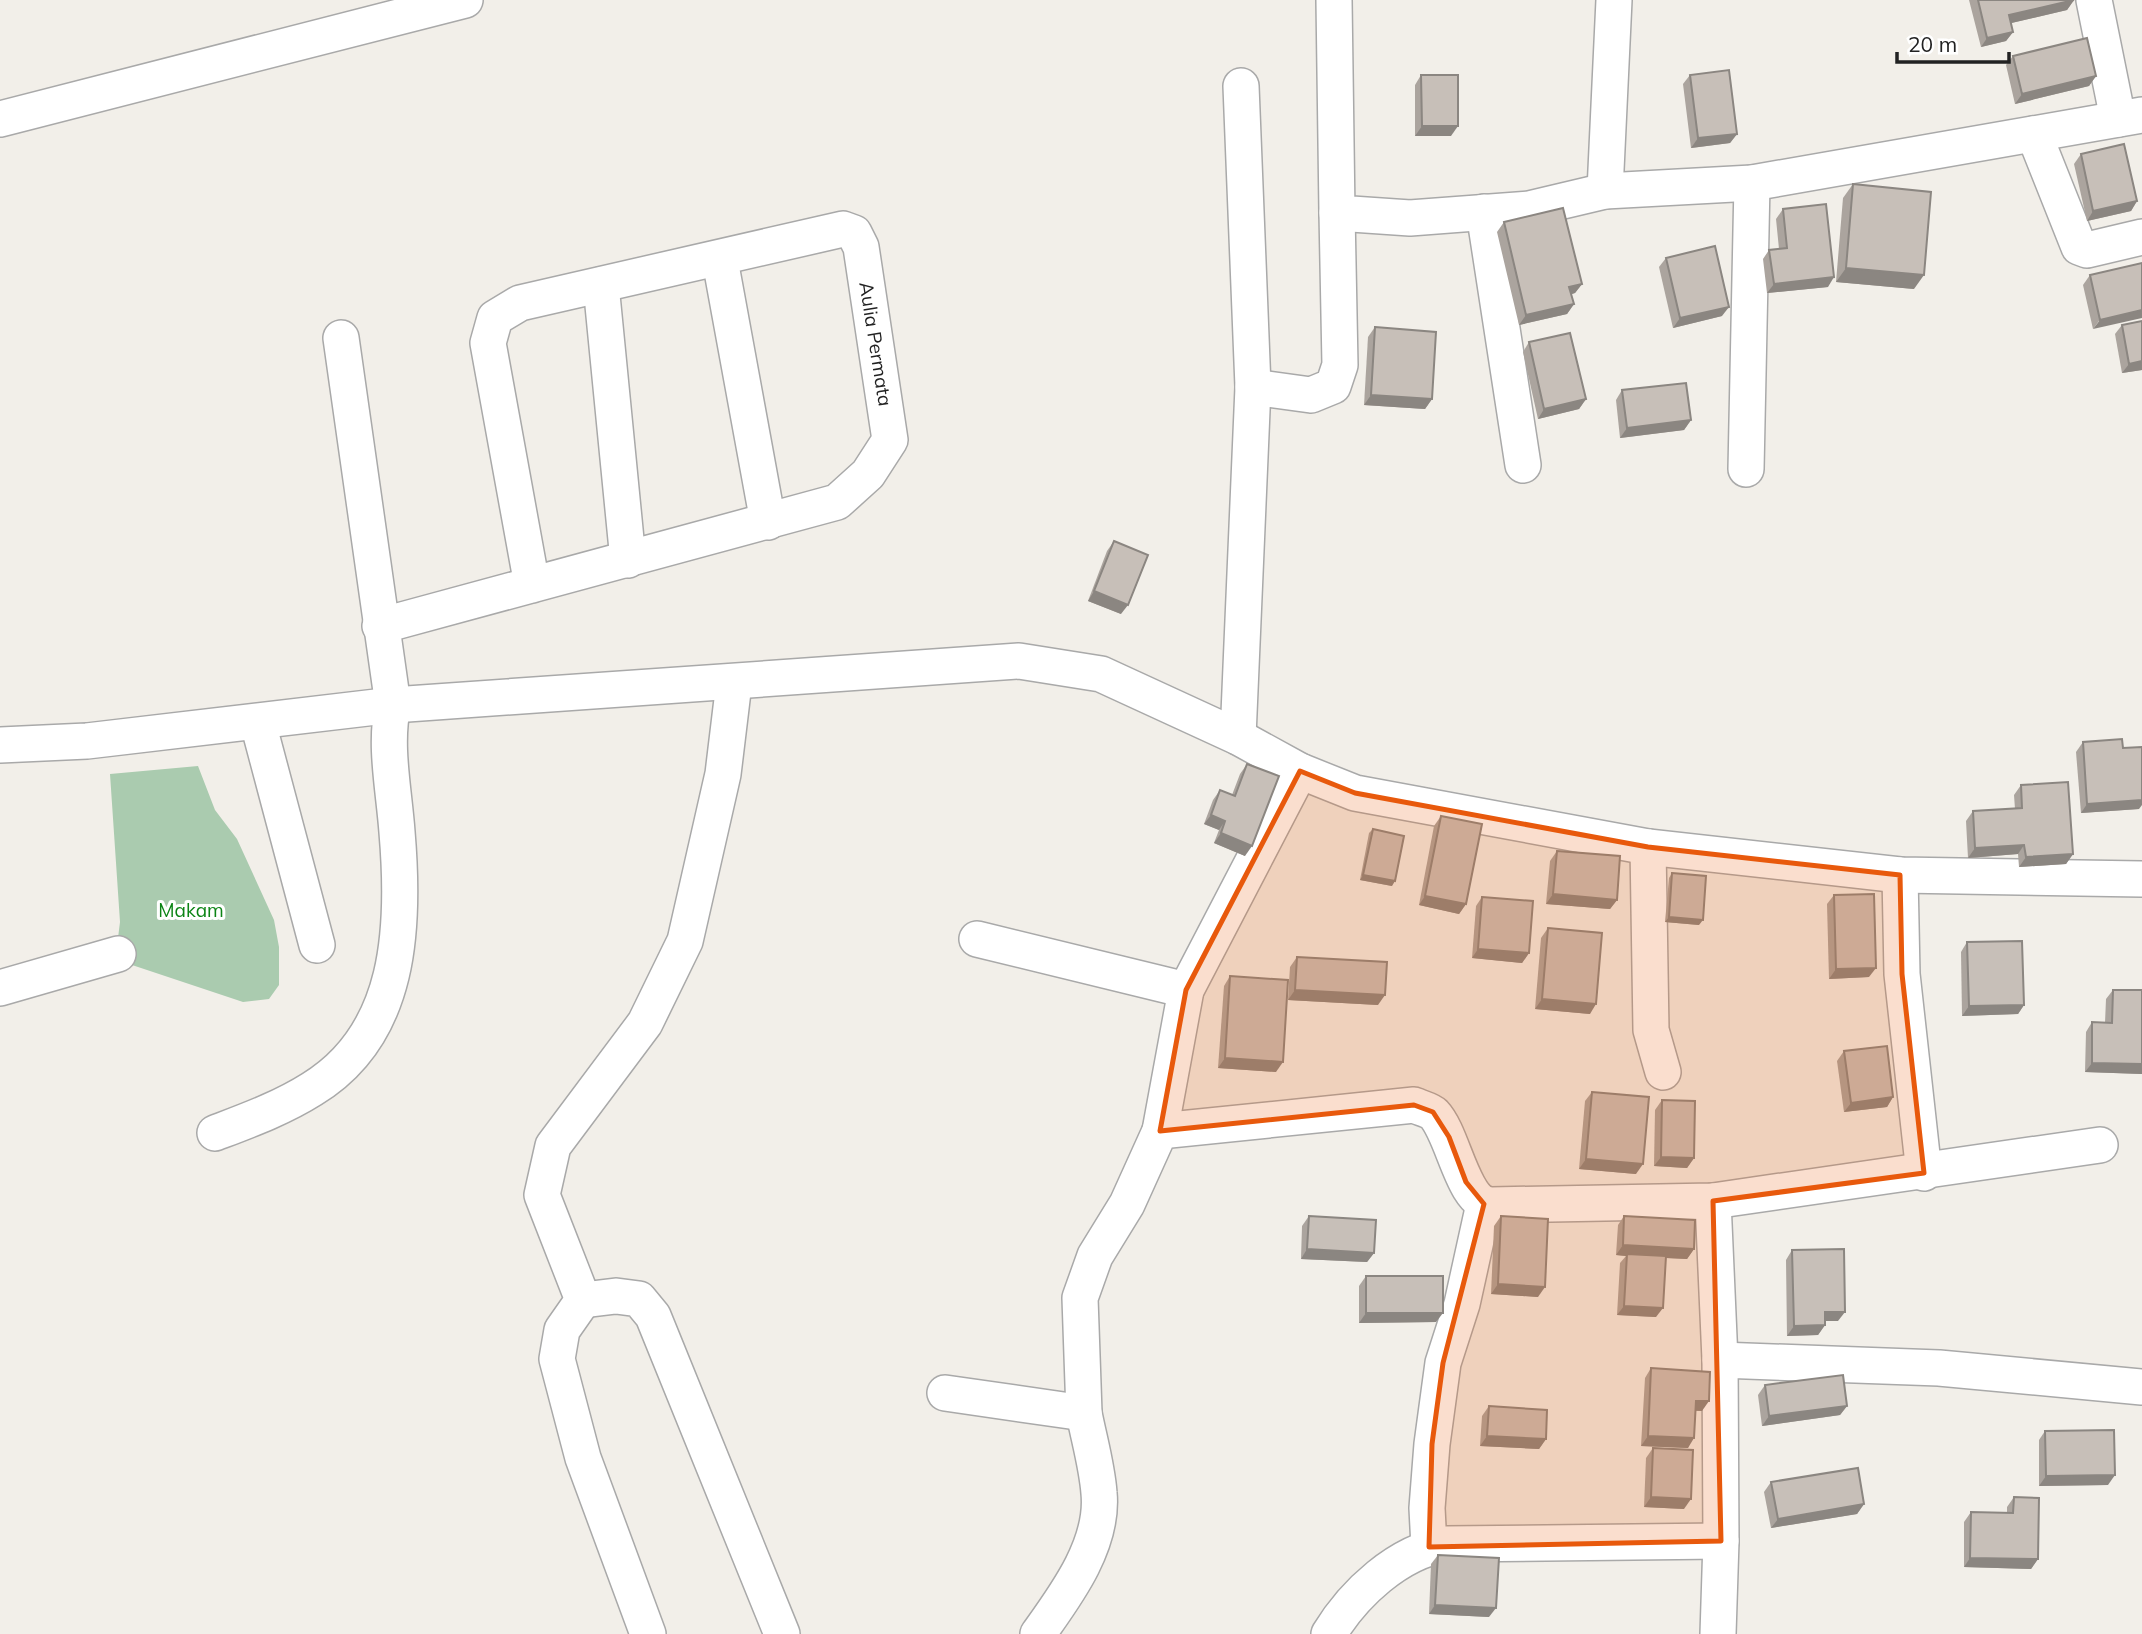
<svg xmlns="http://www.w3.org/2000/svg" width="2142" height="1634" viewBox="0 0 2142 1634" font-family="Mulish,sans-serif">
  <rect width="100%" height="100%" fill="#f2efe9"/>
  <path fill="#aacbaf" d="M198,766L215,810L237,839L274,920L279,947V985L269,999L243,1002L126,963L117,946L120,922L110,774Z"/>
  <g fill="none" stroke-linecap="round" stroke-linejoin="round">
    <g stroke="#a9a9a9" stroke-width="38">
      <g id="street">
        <path d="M1334,0L1337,213L1410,218L1529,209L1605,191L1752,183L2142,115"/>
        <path d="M2094,0L2118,119"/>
        <path d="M1241,86L1253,387"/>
        <path d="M0,119L465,0"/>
        <path d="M2034,134L2079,247L2087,250L2142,237"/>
        <path d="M1605,191L1614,0"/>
        <path d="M1484,212L1523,465"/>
        <path d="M720,260L768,522"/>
        <path d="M601,285L628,560"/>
        <path d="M1746,469L1752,183"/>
        <path d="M380,626L837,502L868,474L890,440L861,247L854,233L843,229L520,303L495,318L488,343L532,585"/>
        <path d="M258,723L317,945"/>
        <path d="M1238,737L1253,387L1311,395L1333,386L1340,365L1337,213"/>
        <path d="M0,745L87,741L393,705L1019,661L1101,674L1238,737L1300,771L1355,793L1648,847L1900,875L2142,879"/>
        <path d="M1648,847L1651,1030L1663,1072"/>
        <path d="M1900,875L1902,974L1924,1173"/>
        <path d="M977,939L1186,990"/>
        <path d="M0,988L118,954"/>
        <path d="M1160,1131L1186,990L1300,771"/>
        <path d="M215,1133C249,1120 282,1108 312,1089C402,1034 405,926 397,832C394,790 384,745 393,705L341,338"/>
        <path d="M1713,1201L1720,1360"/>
        <path d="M583,1300L616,1296L639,1299L653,1316L782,1634"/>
        <path d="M945,1393L1084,1413L1080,1298L1095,1256L1127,1204L1160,1131L1414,1105C1420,1108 1430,1110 1434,1114C1454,1135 1462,1203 1491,1205L1713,1201L2100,1145"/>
        <path d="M1429,1547L1427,1508L1432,1444L1443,1363L1462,1304L1484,1204"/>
        <path d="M648,1634L583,1458L557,1359L562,1330L583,1300L542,1195L553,1146L645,1023L685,941L723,774L734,683"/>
        <path d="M1038,1634C1066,1595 1104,1544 1099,1493C1097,1466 1089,1439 1084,1413"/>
        <path d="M1329,1634C1354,1593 1398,1552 1446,1544L1721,1541"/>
        <path d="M1718,1634L1721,1541L1720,1360L1939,1368L2142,1387"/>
      </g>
    </g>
    <use href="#street" stroke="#fff" stroke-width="35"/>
  </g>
  <g fill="#aba49e">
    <path d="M1969,0H2074L2067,10L2011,23L2013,32L2006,41L1981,47Z"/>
    <path d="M2013,56L2096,76L2089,86L2015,104L2006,65Z"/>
    <path d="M1421,75L1451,136H1415V85Z"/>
    <path d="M1690,75L1737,134L1730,143L1691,148L1683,84Z"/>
    <path d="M2081,154L2137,201L2131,211L2087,221L2074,164Z"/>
    <path d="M1853,184L1914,289L1836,282L1843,198Z"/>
    <path d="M1783,209L1828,287L1767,293L1763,259L1769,250L1779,249L1776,219Z"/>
    <path d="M1504,222L1582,284L1575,293L1571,294L1574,304L1567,314L1519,325L1497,232Z"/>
    <path d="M1666,258L1722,316L1673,328L1659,267Z"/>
    <path d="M2142,263L2093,329L2083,285L2090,275Z"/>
    <path d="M2122,325L2142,370L2122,373L2115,334Z"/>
    <path d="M1375,327L1432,399L1425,409L1364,405L1368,337Z"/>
    <path d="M1529,342L1586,399L1579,409L1538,419L1523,352Z"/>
    <path d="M1622,390L1691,420L1684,430L1620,438L1616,400Z"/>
    <path d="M1114,541L1121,614L1088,601L1107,551Z"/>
    <path d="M2083,742L2123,748L2139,809L2081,813L2076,752Z"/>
    <path d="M1247,764L1245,856L1214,843L1219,830L1204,824L1213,800L1220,790L1232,795L1240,774Z"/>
    <path d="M2021,785L2073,854L2066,864L2019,867L2018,854L1968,858L1966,821L1973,811L2015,809L2014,795Z"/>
    <path d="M1441,816L1466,904L1459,914L1419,905L1434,826Z"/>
    <path d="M1373,829L1392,886L1360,880L1369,833Z"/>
    <path d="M1557,851L1617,900L1610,909L1546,904L1550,861Z"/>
    <path d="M1672,873L1699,925L1665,922L1669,878Z"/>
    <path d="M1834,895L1869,977L1829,979L1827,904Z"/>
    <path d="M1482,897L1529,953L1522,963L1472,958L1476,906Z"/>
    <path d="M1548,928L1590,1014L1535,1009L1541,938Z"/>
    <path d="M1967,942L2024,1005L2018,1014L1962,1016L1961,952Z"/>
    <path d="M1297,957L1378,1005L1288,1000L1290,967Z"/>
    <path d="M1230,976L1276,1072L1218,1068L1224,986Z"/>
    <path d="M2113,990H2142V1074L2085,1072L2086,1032L2092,1022L2105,1023L2106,999Z"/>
    <path d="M1844,1051L1893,1097L1887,1107L1844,1112L1837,1061Z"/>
    <path d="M1592,1092L1636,1174L1579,1169L1585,1101Z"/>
    <path d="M1662,1100L1694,1158L1687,1168L1654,1166L1655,1110Z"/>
    <path d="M1309,1216L1374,1253L1367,1262L1301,1259L1302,1226Z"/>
    <path d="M1501,1216L1538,1297L1491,1294L1494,1226Z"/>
    <path d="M1624,1216L1694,1249L1687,1259L1666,1258L1656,1317L1617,1315L1620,1263L1626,1256L1616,1255L1618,1225Z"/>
    <path d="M1792,1250L1838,1321H1825V1325L1818,1335L1787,1336L1786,1260Z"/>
    <path d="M1366,1276L1436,1322L1359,1323V1286Z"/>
    <path d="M1651,1368L1702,1411H1695L1688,1448L1641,1446L1645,1378Z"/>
    <path d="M1765,1385L1847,1406L1840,1415L1762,1426L1758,1395Z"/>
    <path d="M1489,1406L1546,1439L1539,1449L1480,1446L1482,1416Z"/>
    <path d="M2045,1431L2108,1485L2039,1486V1440Z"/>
    <path d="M1653,1448L1684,1509L1644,1507L1646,1458Z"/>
    <path d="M1771,1482L1864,1504L1857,1514L1771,1528L1764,1492Z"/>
    <path d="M2014,1497L2038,1559L2031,1569L1964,1567V1522L1971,1512L2007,1513V1507Z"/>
    <path d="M1438,1555L1489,1617L1429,1614L1431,1564Z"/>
  </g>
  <g fill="#8b8681">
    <path d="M2074,0L2067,10L2003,25L2009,15Z"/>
    <path d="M2013,32L2006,41L1981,47L1987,38Z"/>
    <path d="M2096,76L2089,86L2015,104L2022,94Z"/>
    <path d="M1422,126H1458L1451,136H1415Z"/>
    <path d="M1737,134L1730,143L1691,148L1698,138Z"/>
    <path d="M2137,201L2131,211L2087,221L2093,211Z"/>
    <path d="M1846,268L1924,275L1914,289L1836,282Z"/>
    <path d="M1834,277L1828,287L1767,293L1774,284Z"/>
    <path d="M1582,284L1575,293L1563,297L1569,287Z"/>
    <path d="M1574,304L1567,314L1519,325L1526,315Z"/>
    <path d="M1729,307L1722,316L1673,328L1680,318Z"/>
    <path d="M2142,310V318L2093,329L2100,320Z"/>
    <path d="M2142,361V370L2122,373L2129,364Z"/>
    <path d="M1371,395L1432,399L1425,409L1364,405Z"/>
    <path d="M1586,399L1579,409L1538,419L1544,409Z"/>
    <path d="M1691,420L1684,430L1620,438L1627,428Z"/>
    <path d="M1094,591L1128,605L1121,614L1088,601Z"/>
    <path d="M2142,800V805L2139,809L2081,813L2087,804Z"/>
    <path d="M1211,815L1225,821L1219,830L1204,824Z"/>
    <path d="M1221,833L1252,846L1245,856L1214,843Z"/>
    <path d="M2024,845L2018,854L1968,858L1975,848Z"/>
    <path d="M2073,854L2066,864L2019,867L2026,857Z"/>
    <path d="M1363,875L1395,881L1392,886L1360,880Z"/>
    <path d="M1553,894L1617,900L1610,909L1546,904Z"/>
    <path d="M1425,896L1466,904L1459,914L1419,905Z"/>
    <path d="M1669,917L1703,920L1699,925L1665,922Z"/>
    <path d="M1478,949L1529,953L1522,963L1472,958Z"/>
    <path d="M1876,968L1869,977L1829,979L1836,969Z"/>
    <path d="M1295,990L1385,995L1378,1005L1288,1000Z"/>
    <path d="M1542,999L1596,1004L1590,1014L1535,1009Z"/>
    <path d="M2024,1005L2018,1014L1962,1016L1969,1006Z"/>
    <path d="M1225,1058L1283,1062L1276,1072L1218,1068Z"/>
    <path d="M2092,1063L2142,1064V1074L2085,1072Z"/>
    <path d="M1893,1097L1887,1107L1844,1112L1851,1103Z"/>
    <path d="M1661,1157L1694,1158L1687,1168L1654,1166Z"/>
    <path d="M1586,1159L1643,1164L1636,1174L1579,1169Z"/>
    <path d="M1623,1245L1694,1249L1687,1259L1627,1256V1254L1626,1256L1616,1255Z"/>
    <path d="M1307,1249L1374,1253L1367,1262L1301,1259Z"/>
    <path d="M1498,1284L1545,1287L1538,1297L1491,1294Z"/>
    <path d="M1624,1306L1663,1308L1656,1317L1617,1315Z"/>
    <path d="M1825,1312H1845L1838,1321H1818Z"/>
    <path d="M1366,1313H1443L1436,1322L1359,1323Z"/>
    <path d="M1825,1325L1818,1335L1787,1336L1794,1326Z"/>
    <path d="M1696,1401H1709L1702,1411L1689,1410Z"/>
    <path d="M1847,1406L1840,1415L1762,1426L1769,1416Z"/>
    <path d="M1487,1436L1546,1439L1539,1449L1480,1446Z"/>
    <path d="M1648,1436L1694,1438L1688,1448L1641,1446Z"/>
    <path d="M2115,1475L2108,1485L2039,1486L2046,1476Z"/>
    <path d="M1651,1497L1691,1499L1684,1509L1644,1507Z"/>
    <path d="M1864,1504L1857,1514L1771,1528L1778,1519Z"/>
    <path d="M1970,1558L2038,1559L2031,1569L1964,1567Z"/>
    <path d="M1435,1605L1496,1608L1489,1617L1429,1614Z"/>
  </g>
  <g fill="#c7bfb8" stroke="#8b8681" stroke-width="2">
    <path d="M1978,0H2074L2009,15L2013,32L1987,38Z"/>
    <path d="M2087,38L2096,76L2022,94L2013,56Z"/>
    <path d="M1729,70L1737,134L1698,138L1690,75Z"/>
    <path d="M1421,75H1458V126H1422Z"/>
    <path d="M2124,144L2137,201L2093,211L2081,154Z"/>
    <path d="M1853,184L1931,192L1924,275L1846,268Z"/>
    <path d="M1826,204L1834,277L1774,284L1769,250L1787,248L1783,209Z"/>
    <path d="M1563,208L1582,284L1569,287L1574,304L1526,315L1504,222Z"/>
    <path d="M1715,246L1729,307L1680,318L1666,258Z"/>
    <path d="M2142,263V310L2100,320L2090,275Z"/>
    <path d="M2142,321V361L2129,364L2122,325Z"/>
    <path d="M1375,327L1436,332L1432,399L1371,395Z"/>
    <path d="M1570,333L1586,399L1544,409L1529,342Z"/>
    <path d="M1686,383L1691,420L1627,428L1622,390Z"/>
    <path d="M1114,541L1148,555L1128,605L1094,591Z"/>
    <path d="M2122,739L2123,748L2142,747V800L2087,804L2083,742Z"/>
    <path d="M1247,764L1279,776L1252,846L1221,833L1225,821L1211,815L1220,790L1235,796Z"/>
    <path d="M2068,782L2073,854L2026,857L2024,845L1975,848L1973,811L2022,808L2021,785Z"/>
    <path d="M1441,816L1482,824L1466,904L1425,896Z"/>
    <path d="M1373,829L1404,836L1395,881L1363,875Z"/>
    <path d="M1557,851L1620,856L1617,900L1553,894Z"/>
    <path d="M1672,873L1706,876L1703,920L1669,917Z"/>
    <path d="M1874,894L1876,968L1836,969L1834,895Z"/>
    <path d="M1482,897L1533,901L1529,953L1478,949Z"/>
    <path d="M1548,928L1602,933L1596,1004L1542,999Z"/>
    <path d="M2022,941L2024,1005L1969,1006L1967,942Z"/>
    <path d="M1297,957L1387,962L1385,995L1295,990Z"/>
    <path d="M1230,976L1288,980L1283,1062L1225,1058Z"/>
    <path d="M2113,990H2142V1064L2092,1063V1022L2112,1023Z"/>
    <path d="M1887,1046L1893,1097L1851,1103L1844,1051Z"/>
    <path d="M1592,1092L1649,1097L1643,1164L1586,1159Z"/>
    <path d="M1662,1100L1695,1101L1694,1158L1661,1157Z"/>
    <path d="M1309,1216L1376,1220L1374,1253L1307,1249Z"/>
    <path d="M1501,1216L1548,1219L1545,1287L1498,1284Z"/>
    <path d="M1624,1216L1695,1220L1694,1249L1623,1245Z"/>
    <path d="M1844,1249L1845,1312H1825V1325L1794,1326L1792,1250Z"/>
    <path d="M1627,1254L1666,1256L1663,1308L1624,1306Z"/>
    <rect x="1366" y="1276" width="77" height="37"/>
    <path d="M1651,1368L1710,1372L1709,1401H1696L1694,1438L1648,1436Z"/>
    <path d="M1843,1375L1847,1406L1769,1416L1765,1385Z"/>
    <path d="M1489,1406L1547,1410L1546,1439L1487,1436Z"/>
    <path d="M2114,1430L2115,1475L2046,1476L2045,1431Z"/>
    <path d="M1653,1448L1693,1450L1691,1499L1651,1497Z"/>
    <path d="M1858,1468L1864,1504L1778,1519L1771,1482Z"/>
    <path d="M2014,1497L2039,1498L2038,1559L1970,1558L1971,1512L2013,1513Z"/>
    <path d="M1438,1555L1499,1558L1496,1608L1435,1605Z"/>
  </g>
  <path fill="#e8590c" fill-opacity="0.2" stroke="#e8590c" stroke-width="5" stroke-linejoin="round" d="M1300,771L1355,793L1648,847L1900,875L1902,974L1924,1173L1713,1201L1721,1541L1429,1547L1432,1444L1443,1363L1484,1204L1466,1182L1449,1137L1433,1112L1414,1105L1160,1131L1186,990Z"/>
  <g text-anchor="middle" stroke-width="6" stroke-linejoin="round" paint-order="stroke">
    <g font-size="19" fill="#222" stroke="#fff">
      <text transform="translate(876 344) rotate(81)" y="7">Aulia Permata</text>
    </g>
    <g font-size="19" fill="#0c8416" stroke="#fff">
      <text x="191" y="917">Makam</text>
    </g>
  </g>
  <path d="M1897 52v10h112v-10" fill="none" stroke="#222222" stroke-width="3.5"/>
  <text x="1908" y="52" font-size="21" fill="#222222" stroke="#ffffff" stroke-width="5" paint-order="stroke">20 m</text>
</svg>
